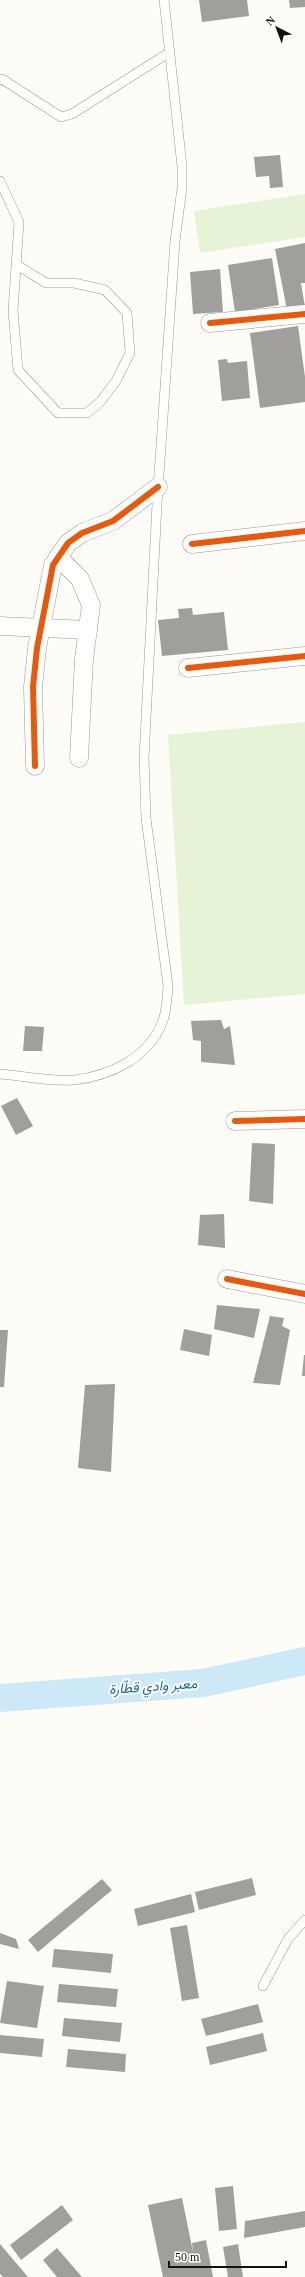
<svg xmlns="http://www.w3.org/2000/svg" width="305" height="2277" viewBox="0 0 305 2277" font-family="'Times New Roman',Vazirmatn,serif">
  <rect width="100%" height="100%" fill="#fdfcf7"/>
  <g fill="#e7f3d7">
    <path d="M305,194V237L200,253L194,211Z"/>
    <path d="M305,722V994L184,1005L168,735Z"/>
  </g>
  <g fill="none" stroke-linecap="round" stroke-linejoin="round">
    <path stroke="#cde8f7" stroke-width="28" d="M0,1698L203,1683L305,1661"/>
  </g>
  <g fill="#a19f9c">
    <path d="M199,0H247L249,16L202,22Z"/>
    <path d="M289,0H305V7L290,8Z"/>
    <path d="M280,155L283,187L270,188L269,176L256,177L254,157Z"/>
    <path d="M305,243V283H301L305,307L287,310L275,249Z"/>
    <path d="M272,258L279,305L235,312L228,265Z"/>
    <path d="M220,269L223,312L193,314L190,272Z"/>
    <path d="M298,326L305,377V402L260,408L250,333Z"/>
    <path d="M227,359L228,363L247,361L250,398L222,401L218,360Z"/>
    <path d="M192,608L193,615L224,612L228,650L162,656L158,620L179,618L178,609Z"/>
    <path d="M221,1020L224,1029L230,1026L235,1065L201,1062V1041L193,1040L191,1021Z"/>
    <path d="M25,1026L44,1027L42,1051H23Z"/>
    <path d="M17,1098L33,1126L16,1135L1,1106Z"/>
    <path d="M252,1143L275,1144L273,1204L249,1201Z"/>
    <path d="M224,1214L225,1248L198,1245L200,1215Z"/>
    <path d="M217,1305L260,1309L254,1338L214,1329Z"/>
    <path d="M270,1316L284,1318L282,1326L290,1330L280,1385L253,1383Z"/>
    <path d="M184,1329L212,1335L209,1356L180,1350Z"/>
    <path d="M0,1330H8L4,1387H0Z"/>
    <path d="M304,1355H305V1376H302Z"/>
    <path d="M115,1384L111,1472L78,1468L85,1385Z"/>
    <path d="M252,1878L256,1895L199,1910L195,1892Z"/>
    <path d="M102,1879L112,1890L38,1952L28,1940Z"/>
    <path d="M191,1894L195,1912L138,1926L134,1909Z"/>
    <path d="M187,1925L199,1998L182,2001L170,1928Z"/>
    <path d="M0,1933L16,1939L19,1949L0,1944Z"/>
    <path d="M54,1949L113,1954L111,1973L52,1967Z"/>
    <path d="M7,1981L44,1986L37,2028L0,2023Z"/>
    <path d="M59,1984L118,1989L116,2007L57,2002Z"/>
    <path d="M258,2004L263,2022L206,2036L201,2019Z"/>
    <path d="M64,2018L122,2023L120,2042L62,2036Z"/>
    <path d="M263,2033L267,2051L210,2065L206,2047Z"/>
    <path d="M0,2035L44,2039L42,2057L0,2053Z"/>
    <path d="M68,2049L126,2054L125,2072L66,2067Z"/>
    <path d="M233,2186L237,2229L219,2231L215,2188Z"/>
    <path d="M182,2198L193,2252L192,2243L206,2240L213,2277H163L148,2205Z"/>
    <path d="M62,2205L73,2220L21,2260L10,2245Z"/>
    <path d="M305,2211V2227L244,2238L245,2221Z"/>
    <path d="M0,2244L28,2277H3L0,2274Z"/>
    <path d="M238,2244L243,2277H228L223,2247Z"/>
    <path d="M57,2248L82,2277H57L43,2260Z"/>
  </g>
  <g fill="none" stroke-linecap="round" stroke-linejoin="round">
    <g stroke="#979795" stroke-width="10">
      <g id="service">
        <path d="M0,80L2,79L61,117L72,114L170,52"/>
        <path d="M0,181L19,222L13,311L18,370L58,413H87L100,402L116,381L130,353L127,313L105,290L74,283H46L17,265"/>
        <path d="M0,1074C24,1076 50,1082 74,1080C110,1076 148,1058 162,1023C167,1011 167,999 168,986L146,818L144,758L157,504L175,241L182,188V166L164,0"/>
        <path d="M263,1986L288,1939L305,1920"/>
      </g>
    </g>
    <g stroke="#979795" stroke-width="19">
      <g id="minor">
        <path d="M210,323L305,314"/>
        <path d="M192,544L305,531"/>
        <path d="M58,557L80,579L91,605L84,659L79,758"/>
        <path d="M0,626L88,630"/>
        <path d="M188,668L305,656"/>
        <path d="M35,766L33,687L37,648L53,565L68,543L82,533L113,521L158,487"/>
        <path d="M235,1121L305,1119"/>
        <path d="M227,1279L305,1294"/>
      </g>
    </g>
    <use href="#service" stroke="#fffffe" stroke-width="9"/>
    <use href="#minor" stroke="#fffffe" stroke-width="18"/>
    <g stroke="#fff" stroke-width="8">
      <g id="cycleway">
        <path d="M210,323L305,314"/>
        <path d="M192,544L305,531"/>
        <path d="M188,668L305,656"/>
        <path d="M35,766L33,687L37,648L53,565L68,543L82,533L113,521L158,487"/>
        <path d="M235,1121L305,1119"/>
        <path d="M227,1279L305,1294"/>
      </g>
    </g>
    <use href="#cycleway" stroke="#e8590c" stroke-width="6"/>
  </g>
  <g text-anchor="middle" stroke-width="4" stroke-linejoin="round" paint-order="stroke">
    <g font-size="14" font-style="italic" fill="#1768a6" stroke="#fff">
      <text transform="translate(153 1686) rotate(-4)" y="5">معبر وادي قطّارة</text>
    </g>
  </g>
  <g transform="translate(277 28) rotate(318)" stroke="#ffffff" stroke-width="3" paint-order="stroke">
  <path d="M0-3L7 15L0 10L-7 15Z" fill="#111111"/>
  <text y="-6" font-size="11" font-weight="bold" text-anchor="middle" fill="#111111">N</text>
  </g>
  <path d="M169 2261v6h117v-6" fill="none" stroke="#111111" stroke-width="2"/>
  <text x="175" y="2261" font-size="12" fill="#111111" stroke="#ffffff" stroke-width="3" paint-order="stroke">50 m</text>
</svg>
